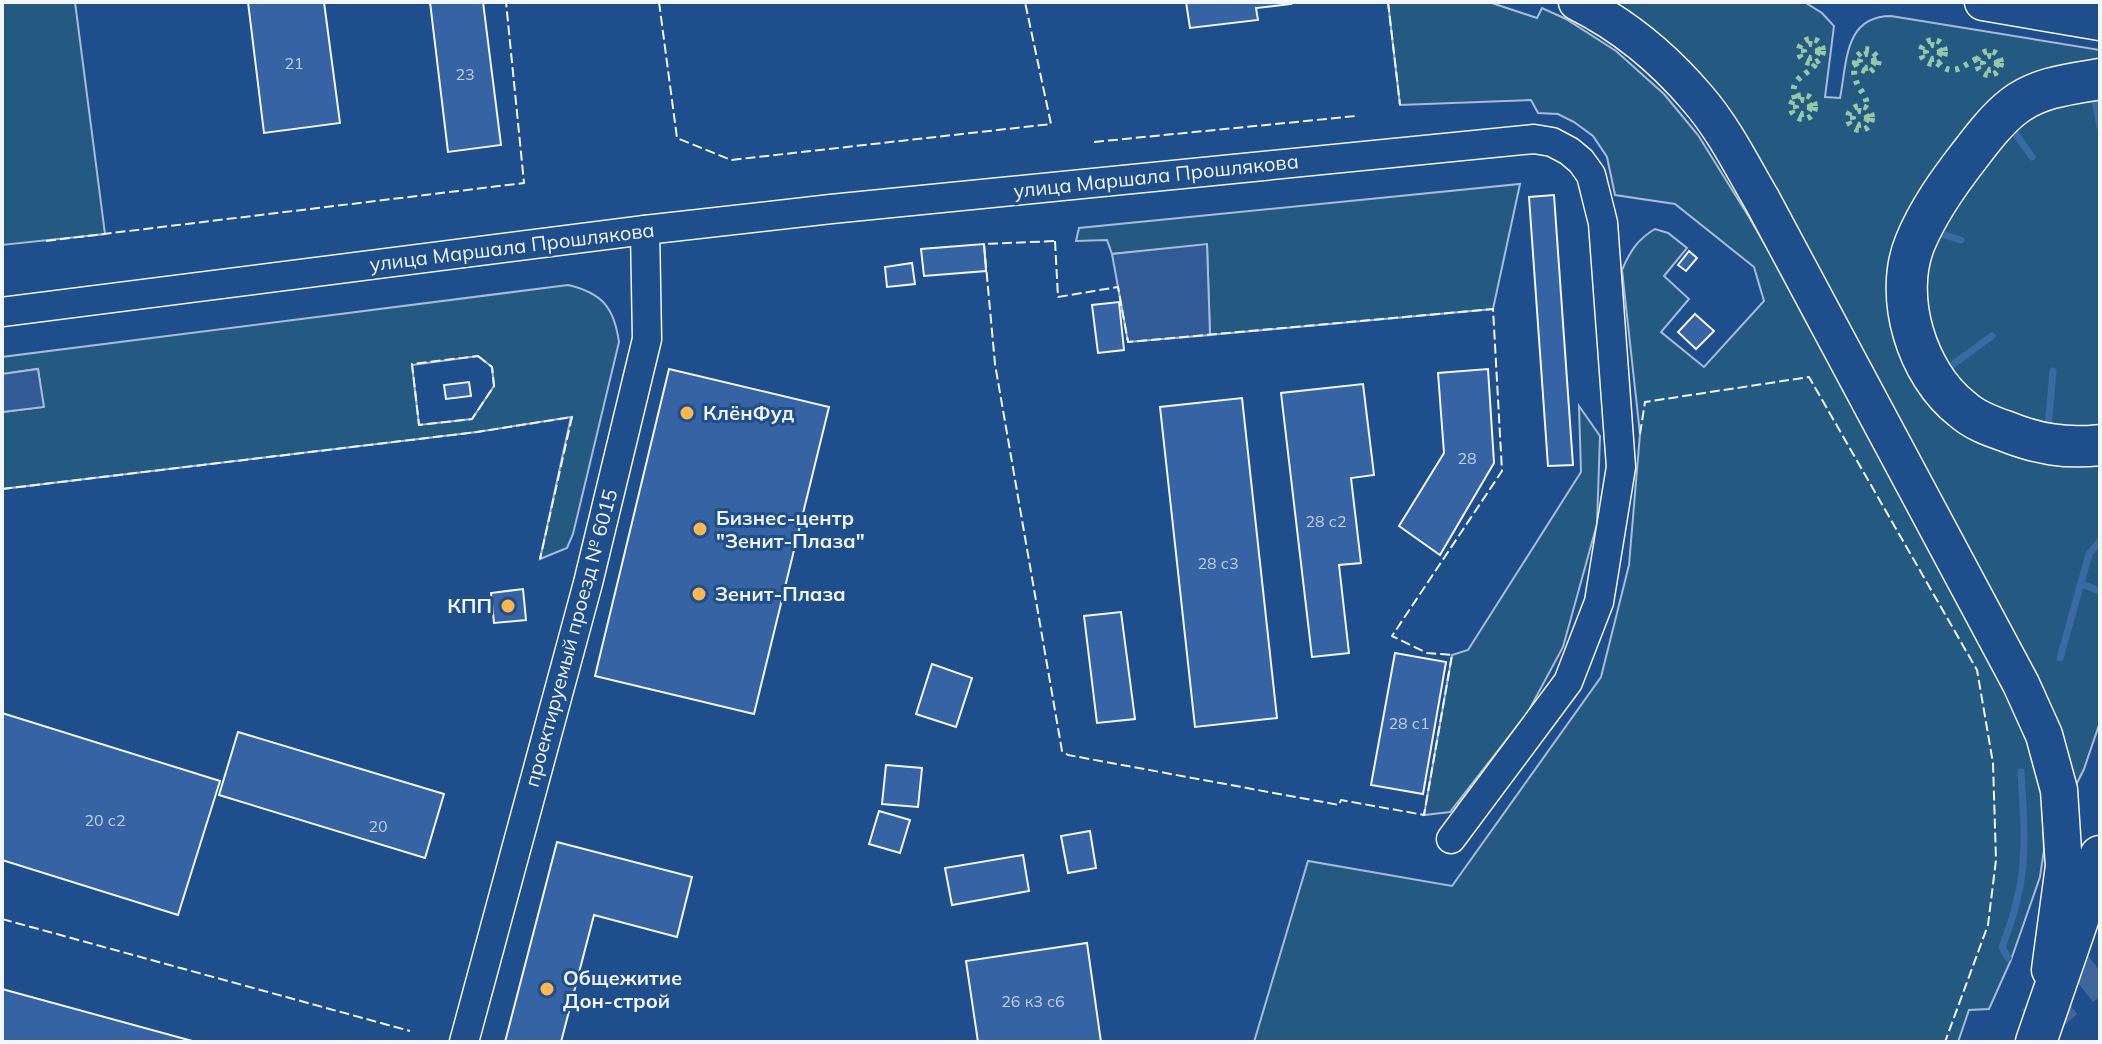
<svg xmlns="http://www.w3.org/2000/svg" width="2102" height="1044" viewBox="0 0 2102 1044" font-family="Mulish,sans-serif">
  <rect width="100%" height="100%" fill="#1f4e8c"/>
  <g fill="#245a82" stroke="#a8bbd7" stroke-width="2" fill-rule="evenodd">
    <path d="M2,2H75L105,234L2,245Z"/>
    <path d="M1388,2H1489L1537,18L1542,8L1566,19L1616,51L1664,94L1698,135L1749,217L1808,319L2028,734L2041,779L2044,850L2040,877L2011,960L1989,1009L1969,1010L1958,1042H1254L1308,861L1452,886L1601,677L1629,565L1640,434L1622,270C1630,251 1638,239 1655,229L1668,233L1687,248L1664,276L1689,299L1661,332L1704,367L1764,301L1754,267L1675,204L1615,195L1607,157L1593,136L1574,122L1558,114L1538,113L1531,100L1400,105Z"/>
    <path d="M1605,2L1806,3L1822,13L1834,26L1825,97L1840,98C1847,63 1844,16 1891,16L2100,50V60L1921,201L1917,378L2100,459V722L2084,769L2076,785L1778,202Z"/>
    <path d="M2100,94V432L2023,422L1990,405L1962,384L1941,356L1926,316L1924,287L1929,249L1959,187L2036,107Z"/>
    <path d="M1520,184L1493,309L1210,335L1207,245L1112,254L1107,240L1076,241L1079,228Z"/>
    <path d="M568,285C602,293 614,307 619,342L573,534L567,548L540,559L571,417L477,432L2,489V412L43,407L38,369L2,374V357ZM478,356L492,367L494,386L472,419L419,425L412,365Z"/>
    <path d="M1579,406L1600,436L1597,524L1563,647L1528,712L1450,812L1424,815L1452,655L1468,650L1581,472Z"/>
  </g>
  <g fill="#305b95" stroke="#a8bbd7" stroke-width="2">
    <path d="M1207,244L1210,335L1128,342L1112,254Z"/>
    <path d="M38,369L44,407L2,412V374Z"/>
  </g>
  <g fill="none" stroke-linecap="round" stroke-linejoin="round">
    <g stroke="#3b69a3" stroke-width="7">
      <path d="M2093,92L2100,126"/>
      <path d="M2011,127L2032,157"/>
      <path d="M1935,232L1961,240"/>
      <path d="M1952,365L1992,336"/>
      <path d="M2048,428L2053,371"/>
      <path d="M2081,584L2100,591"/>
      <path d="M2060,658L2089,554L2100,541"/>
      <path d="M2008,958L2002,947C2010,927 2016,907 2020,886C2027,849 2023,809 2021,772"/>
    </g>
  </g>
  <g fill="#3563a3" stroke="#f2f6ff" stroke-width="2">
    <path d="M248,2H324L340,123L264,133Z"/>
    <path d="M430,2H483L501,145L448,152Z"/>
    <path d="M1186,2H1290L1291,4L1256,8L1258,20L1190,28Z"/>
    <path d="M1554,195L1573,465L1548,466L1529,197Z"/>
    <path d="M984,244L986,271L924,276L921,249Z"/>
    <path d="M1689,251L1697,258L1686,271L1678,265Z"/>
    <path d="M912,263L915,284L887,287L885,267Z"/>
    <path d="M1119,302L1124,350L1098,353L1092,305Z"/>
    <path d="M1695,314L1714,331L1696,349L1678,332Z"/>
    <path d="M669,369L829,407L754,714L595,676Z"/>
    <path d="M1488,369L1494,463L1440,555L1399,526L1444,453L1438,373Z"/>
    <path d="M469,382L471,396L446,399L444,385Z"/>
    <path d="M1363,384L1374,475L1351,478L1361,563L1339,565L1349,653L1312,657L1281,393Z"/>
    <path d="M1242,398L1277,718L1195,727L1160,407Z"/>
    <path d="M523,589L526,620L494,623L491,593Z"/>
    <path d="M1121,612L1135,719L1097,723L1084,616Z"/>
    <path d="M1395,653L1446,662L1423,794L1371,785Z"/>
    <path d="M932,664L972,678L956,727L916,714Z"/>
    <path d="M2,713L220,781L178,915L2,860Z"/>
    <path d="M238,732L444,794L425,858L219,795Z"/>
    <path d="M886,765L922,768L918,807L882,804Z"/>
    <path d="M879,811L910,820L900,853L869,844Z"/>
    <path d="M1090,831L1096,868L1068,873L1061,836Z"/>
    <path d="M557,842L692,877L677,937L594,915L561,1042H505Z"/>
    <path d="M1023,855L1029,891L952,905L945,868Z"/>
    <path d="M1087,943L1101,1042H978L966,961Z"/>
    <path d="M2,989L196,1042H2Z"/>
  </g>
  <g fill="none" stroke-linecap="round" stroke-linejoin="round">
    <path stroke="#3f679d" stroke-width="40" stroke-dasharray="40 20" stroke-linecap="butt" d="M2035,1025L2058,1004L2100,971"/>
    <g stroke="#f2f6ff" stroke-width="31">
      <g id="minor">
        <path d="M2,312L645,230L831,209L1534,139L1552,142L1569,151L1581,161L1591,175L1603,223L1621,467L1599,602L1568,682L1451,839"/>
        <path d="M464,1042L588,583L647,339L645,230"/>
      </g>
    </g>
    <g stroke="#f2f6ff" stroke-width="39">
      <g id="major">
        <path d="M1577,2C1623,25 1665,60 1698,99C1724,129 1742,166 1762,200L2021,684L2044,735L2059,790L2064,866L2050,970"/>
        <path d="M1983,2L2100,22"/>
      </g>
    </g>
    <g stroke="#f2f6ff" stroke-width="43">
      <g id="highway">
        <path d="M2100,79C2070,84 2039,87 2014,106C1997,119 1982,139 1969,156C1948,183 1928,211 1915,243C1893,297 1917,374 1962,409C1974,420 1990,426 2005,431C2037,444 2066,449 2100,445"/>
        <path d="M2036,1042L2100,856"/>
      </g>
    </g>
    <use href="#minor" stroke="#1f4e8c" stroke-width="28"/>
    <use href="#major" stroke="#1f4e8c" stroke-width="36"/>
    <use href="#highway" stroke="#1f4e8c" stroke-width="40"/>
    <g stroke="#97c8a6" stroke-width="6" stroke-dasharray="4 6" stroke-linecap="butt">
      <circle cx="1811" cy="51" r="12"/>
      <circle cx="1933" cy="52" r="12"/>
      <circle cx="1811" cy="51" r="7"/>
      <circle cx="1933" cy="52" r="7"/>
      <circle cx="1989" cy="63" r="12"/>
      <circle cx="1867" cy="61" r="7"/>
      <circle cx="1990" cy="63" r="7"/>
      <path d="M1855,63L1858,68L1869,73L1878,65L1879,59L1871,50L1865,49L1856,57C1855,63 1853,71 1855,77C1857,89 1868,95 1867,108"/>
      <path d="M1937,63C1955,78 1962,65 1979,58"/>
      <circle cx="1803" cy="107" r="12"/>
      <path d="M1795,99C1788,75 1810,77 1818,60"/>
      <circle cx="1803" cy="107" r="7"/>
      <circle cx="1860" cy="118" r="12"/>
      <circle cx="1860" cy="118" r="7"/>
    </g>
    <g stroke="#f2f6ff" stroke-width="2" stroke-dasharray="10 4" stroke-linecap="butt">
      <path d="M659,2L677,138L731,160L1051,124L1025,2"/>
      <path d="M1388,2L1400,105"/>
      <path d="M1094,142L1356,116"/>
      <path d="M46,241L524,183L506,2"/>
      <path d="M1055,241L1058,297L1118,287L1128,342L1493,309L1502,471L1392,636L1427,653L1452,655L1424,815L1341,800L1339,805L1068,755L1062,751L995,364L984,244Z"/>
      <path d="M478,356L492,367L494,386L472,419L419,425L412,364Z"/>
      <path d="M1640,434L1645,402L1809,377L1977,670L1993,763L1996,860L1988,925L1945,1042"/>
      <path d="M2,489L477,432L572,417L540,559"/>
      <path d="M2,919L410,1031"/>
    </g>
  </g>
  <g fill="#ffb74d" stroke="#1f4e8c" stroke-width="3">
    <circle cx="687" cy="413" r="8"/>
    <circle cx="700" cy="529" r="8"/>
    <circle cx="699" cy="594" r="8"/>
    <circle cx="508" cy="606" r="8"/>
    <circle cx="547" cy="989" r="8"/>
  </g>
  <g text-anchor="middle" stroke-width="6" stroke-linejoin="round" paint-order="stroke">
    <g font-size="16" fill="#c3d1e8">
      <text x="294" y="69">21</text>
      <text x="465" y="80">23</text>
      <text x="1467" y="464">28</text>
      <text x="1326" y="527">28 с2</text>
      <text x="1218" y="569">28 с3</text>
      <text x="1409" y="729">28 с1</text>
      <text x="105" y="826">20 с2</text>
      <text x="378" y="832">20</text>
      <text x="1033" y="1007">26 к3 с6</text>
    </g>
    <g font-size="20" fill="#f2f6ff" stroke="#1f4e8c">
      <text transform="translate(1156 176) rotate(-6)" y="7">улица Маршала Прошлякова</text>
      <text transform="translate(512 247) rotate(-7)" y="7">улица Маршала Прошлякова</text>
      <text transform="translate(571 638) rotate(-75)" y="7">проектируемый проезд № 6015</text>
    </g>
    <g font-size="20" font-weight="bold" fill="#f2f6ff" stroke="#1f4e8c" text-anchor="start">
      <text x="703" y="420">КлёнФуд</text>
      <text x="716" y="525">Бизнес-центр<tspan x="716" dy="23">"Зенит-Плаза"</tspan></text>
      <text x="715" y="601">Зенит-Плаза</text>
      <text x="492" y="613" text-anchor="end">КПП</text>
      <text x="563" y="985">Общежитие<tspan x="563" dy="23">Дон-строй</tspan></text>
    </g>
  </g>
  <rect width="2102" height="1044" fill="none" stroke="#f2f6ff" stroke-width="8"/>
</svg>
